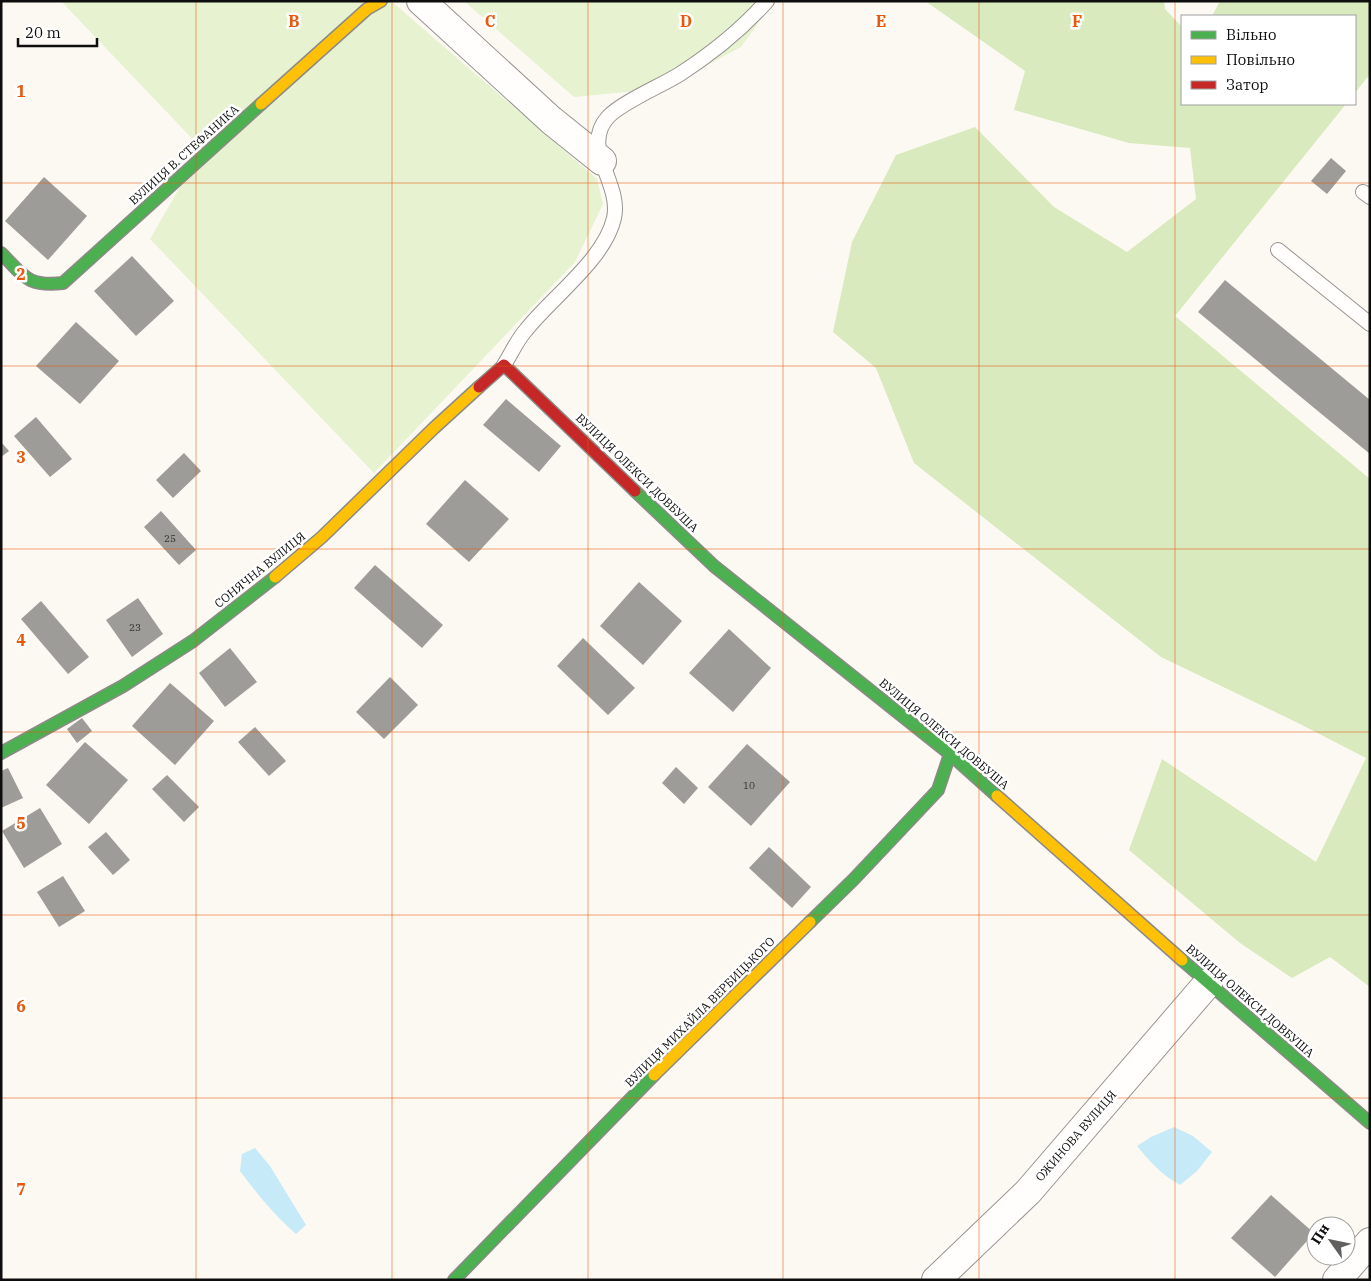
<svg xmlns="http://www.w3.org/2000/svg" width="1371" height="1281" viewBox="0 0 1371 1281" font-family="'IBM Plex Serif',serif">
  <rect width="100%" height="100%" fill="#fcf9f2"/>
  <g fill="#e7f2d0">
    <path d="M61,1H391L597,179L603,204L575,262L374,473L150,239L202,149Z"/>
    <path d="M464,1H774L741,47L683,78L636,91L574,97Z"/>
  </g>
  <g fill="#d8eabe">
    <path d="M925,1H1164L1165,9L1182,27V104H1346L1175,316L1370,479V987L1330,957L1292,978L1240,943L1129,850L1162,759L1316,862L1366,758L1296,722L1161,657L914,463L876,368L833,332L852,242L896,155L975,127L1054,207L1127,252L1196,199L1190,148L1129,143L1014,110L1025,71Z"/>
    <path d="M1220,1H1370V74L1355,93V16H1212Z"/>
  </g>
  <g fill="#c7eaf8">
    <path d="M1174,1127L1193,1136L1212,1152L1197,1171L1180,1185C1162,1175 1150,1162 1137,1146L1151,1137Z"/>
    <path d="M255,1148L270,1166L306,1225L296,1234C274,1215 257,1194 240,1171L242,1154Z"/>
  </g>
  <g fill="#9e9c98">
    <path d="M1331,158L1346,171L1327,194L1311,181Z"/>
    <path d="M44,177L87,216L48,260L5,221Z"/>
    <path d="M132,256L174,301L136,336L94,291Z"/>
    <path d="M1225,280L1370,400V454L1198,312Z"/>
    <path d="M76,322L119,361L80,404L36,366Z"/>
    <path d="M506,399L561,446L539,472L483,425Z"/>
    <path d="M36,417L72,459L50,477L14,436Z"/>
    <path d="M1,442L9,451L1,457Z"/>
    <path d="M184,453L201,471L173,498L156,480Z"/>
    <path d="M465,480L509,519L469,562L426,524Z"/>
    <path d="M161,511L196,550L179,565L144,527Z"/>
    <path d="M375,565L443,625L422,648L354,588Z"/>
    <path d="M639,582L682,621L643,665L600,626Z"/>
    <path d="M138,598L163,634L132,657L106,620Z"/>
    <path d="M41,601L89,657L68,674L21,619Z"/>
    <path d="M729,629L771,668L733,712L689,673Z"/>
    <path d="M583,638L635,688L608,715L557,666Z"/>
    <path d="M230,648L257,682L225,707L199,673Z"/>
    <path d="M390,677L418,705L384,739L356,712Z"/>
    <path d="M170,683L214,721L175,765L132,726Z"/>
    <path d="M82,718L92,731L77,743L67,729Z"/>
    <path d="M255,727L286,761L269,776L238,742Z"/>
    <path d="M85,742L128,780L89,824L46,785Z"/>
    <path d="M747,744L790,782L751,826L708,787Z"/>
    <path d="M676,767L698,788L684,804L662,783Z"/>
    <path d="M8,768L23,798L1,808V771Z"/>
    <path d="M167,775L199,807L184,822L152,789Z"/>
    <path d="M40,808L62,844L24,868L2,831Z"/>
    <path d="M106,832L130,860L113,875L88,847Z"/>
    <path d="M769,847L811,887L792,908L749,868Z"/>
    <path d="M63,876L85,911L59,927L37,892Z"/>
    <path d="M1271,1195L1314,1233L1275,1277L1231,1238Z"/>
  </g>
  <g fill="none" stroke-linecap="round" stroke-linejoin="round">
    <g stroke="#959491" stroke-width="16">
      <g id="lane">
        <path d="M1363,192L1370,197"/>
        <path d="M1278,250L1370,324"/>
        <path d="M504,365C511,354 517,340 526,330C552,297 605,259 614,218C622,183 580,148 608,117C622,102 661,86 680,74C711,54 742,29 767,1"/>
      </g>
    </g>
    <g stroke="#959491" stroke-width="30">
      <g id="street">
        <path d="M421,1L551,120L602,161"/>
        <path d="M936,1280L1028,1192L1208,983"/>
        <path d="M1337,1280L1370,1242"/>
      </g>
    </g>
    <g stroke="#8c8a87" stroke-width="14">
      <g id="fast">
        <path d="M1,253C24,276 27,287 63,283L261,104"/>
        <path d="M635,491L714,566L950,754L997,796"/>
        <path d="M1,753L123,686L193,641L275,577"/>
        <path d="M810,922L854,879L938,790L950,754"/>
        <path d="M1182,960L1370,1123"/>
        <path d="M454,1280L654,1075"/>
      </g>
    </g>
    <g stroke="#8c8a87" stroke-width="14">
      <g id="slow">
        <path d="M261,104L367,9L381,1"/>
        <path d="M275,577L322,537L434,428L479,387"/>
        <path d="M997,796L1182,960"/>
        <path d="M654,1075L810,922"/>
      </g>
    </g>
    <g stroke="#8c8a87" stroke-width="14">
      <path id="jam" d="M479,387L504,365L635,491"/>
    </g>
    <use href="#lane" stroke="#fffefd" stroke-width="14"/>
    <use href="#street" stroke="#fffefd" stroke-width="28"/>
    <use href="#fast" stroke="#4caf50" stroke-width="11"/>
    <use href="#slow" stroke="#ffc107" stroke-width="11"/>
    <use href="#jam" stroke="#c62828" stroke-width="11"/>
  </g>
  <path fill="none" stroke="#e8590c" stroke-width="1" stroke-opacity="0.55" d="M196,1V1280M392,1V1280M588,1V1280M783,1V1280M979,1V1280M1175,1V1280M1,183H1370M1,366H1370M1,549H1370M1,732H1370M1,915H1370M1,1098H1370"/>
  <g text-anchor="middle" stroke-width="5" stroke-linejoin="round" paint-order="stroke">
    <g font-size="10" fill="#323230">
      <text x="170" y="542">25</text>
      <text x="135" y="631">23</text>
      <text x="749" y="789">10</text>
    </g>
    <g font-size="12" fill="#0e0e0e" stroke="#fff">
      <text transform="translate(184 155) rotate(-42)" y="4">ВУЛИЦЯ В. СТЕФАНИКА</text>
      <text transform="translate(637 473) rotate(44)" y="4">ВУЛИЦЯ ОЛЕКСИ ДОВБУША</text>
      <text transform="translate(260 570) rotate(-39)" y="4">СОНЯЧНА ВУЛИЦЯ</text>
      <text transform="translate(944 734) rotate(40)" y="4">ВУЛИЦЯ ОЛЕКСИ ДОВБУША</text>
      <text transform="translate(1250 1001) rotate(41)" y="4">ВУЛИЦЯ ОЛЕКСИ ДОВБУША</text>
      <text transform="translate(700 1012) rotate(-45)" y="4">ВУЛИЦЯ МИХАЙЛА ВЕРБИЦЬКОГО</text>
      <text transform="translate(1076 1136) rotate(-49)" y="4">ОЖИНОВА ВУЛИЦЯ</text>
    </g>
  </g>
  <g font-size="16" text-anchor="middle" font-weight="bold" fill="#e8590c" stroke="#fff" stroke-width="5" stroke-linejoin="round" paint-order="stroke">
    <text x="294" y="27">B</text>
    <text x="490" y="27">C</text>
    <text x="686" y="27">D</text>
    <text x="881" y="27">E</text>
    <text x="1077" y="27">F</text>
    <text x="21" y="97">1</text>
    <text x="21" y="280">2</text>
    <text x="21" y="463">3</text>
    <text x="21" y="646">4</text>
    <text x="21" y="829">5</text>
    <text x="21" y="1012">6</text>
    <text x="21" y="1195">7</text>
  </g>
  <rect width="1371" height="1281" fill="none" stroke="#0e0e0e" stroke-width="5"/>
  <rect x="1181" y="15" width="175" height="90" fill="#ffffff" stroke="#9f9f9f"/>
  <rect x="1191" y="31" width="25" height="8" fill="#4caf50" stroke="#9f9f9f"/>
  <text x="1226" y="40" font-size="15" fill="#0e0e0e">Вільно</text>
  <rect x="1191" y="56" width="25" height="8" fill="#ffc107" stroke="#9f9f9f"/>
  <text x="1226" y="65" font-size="15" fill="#0e0e0e">Повільно</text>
  <rect x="1191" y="81" width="25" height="8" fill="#c62828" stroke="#9f9f9f"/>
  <text x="1226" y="90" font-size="15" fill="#0e0e0e">Затор</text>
  <g transform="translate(1331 1241) rotate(303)"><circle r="24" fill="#ffffff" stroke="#9f9f9f"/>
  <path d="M0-4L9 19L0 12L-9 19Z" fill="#61605e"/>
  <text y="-8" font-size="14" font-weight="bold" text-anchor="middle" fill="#0e0e0e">Пн</text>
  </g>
  <path d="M18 38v8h79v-8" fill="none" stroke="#0e0e0e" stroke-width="2.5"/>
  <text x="25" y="38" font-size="15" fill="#0e0e0e" stroke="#ffffff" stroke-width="4" paint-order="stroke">20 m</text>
</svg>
